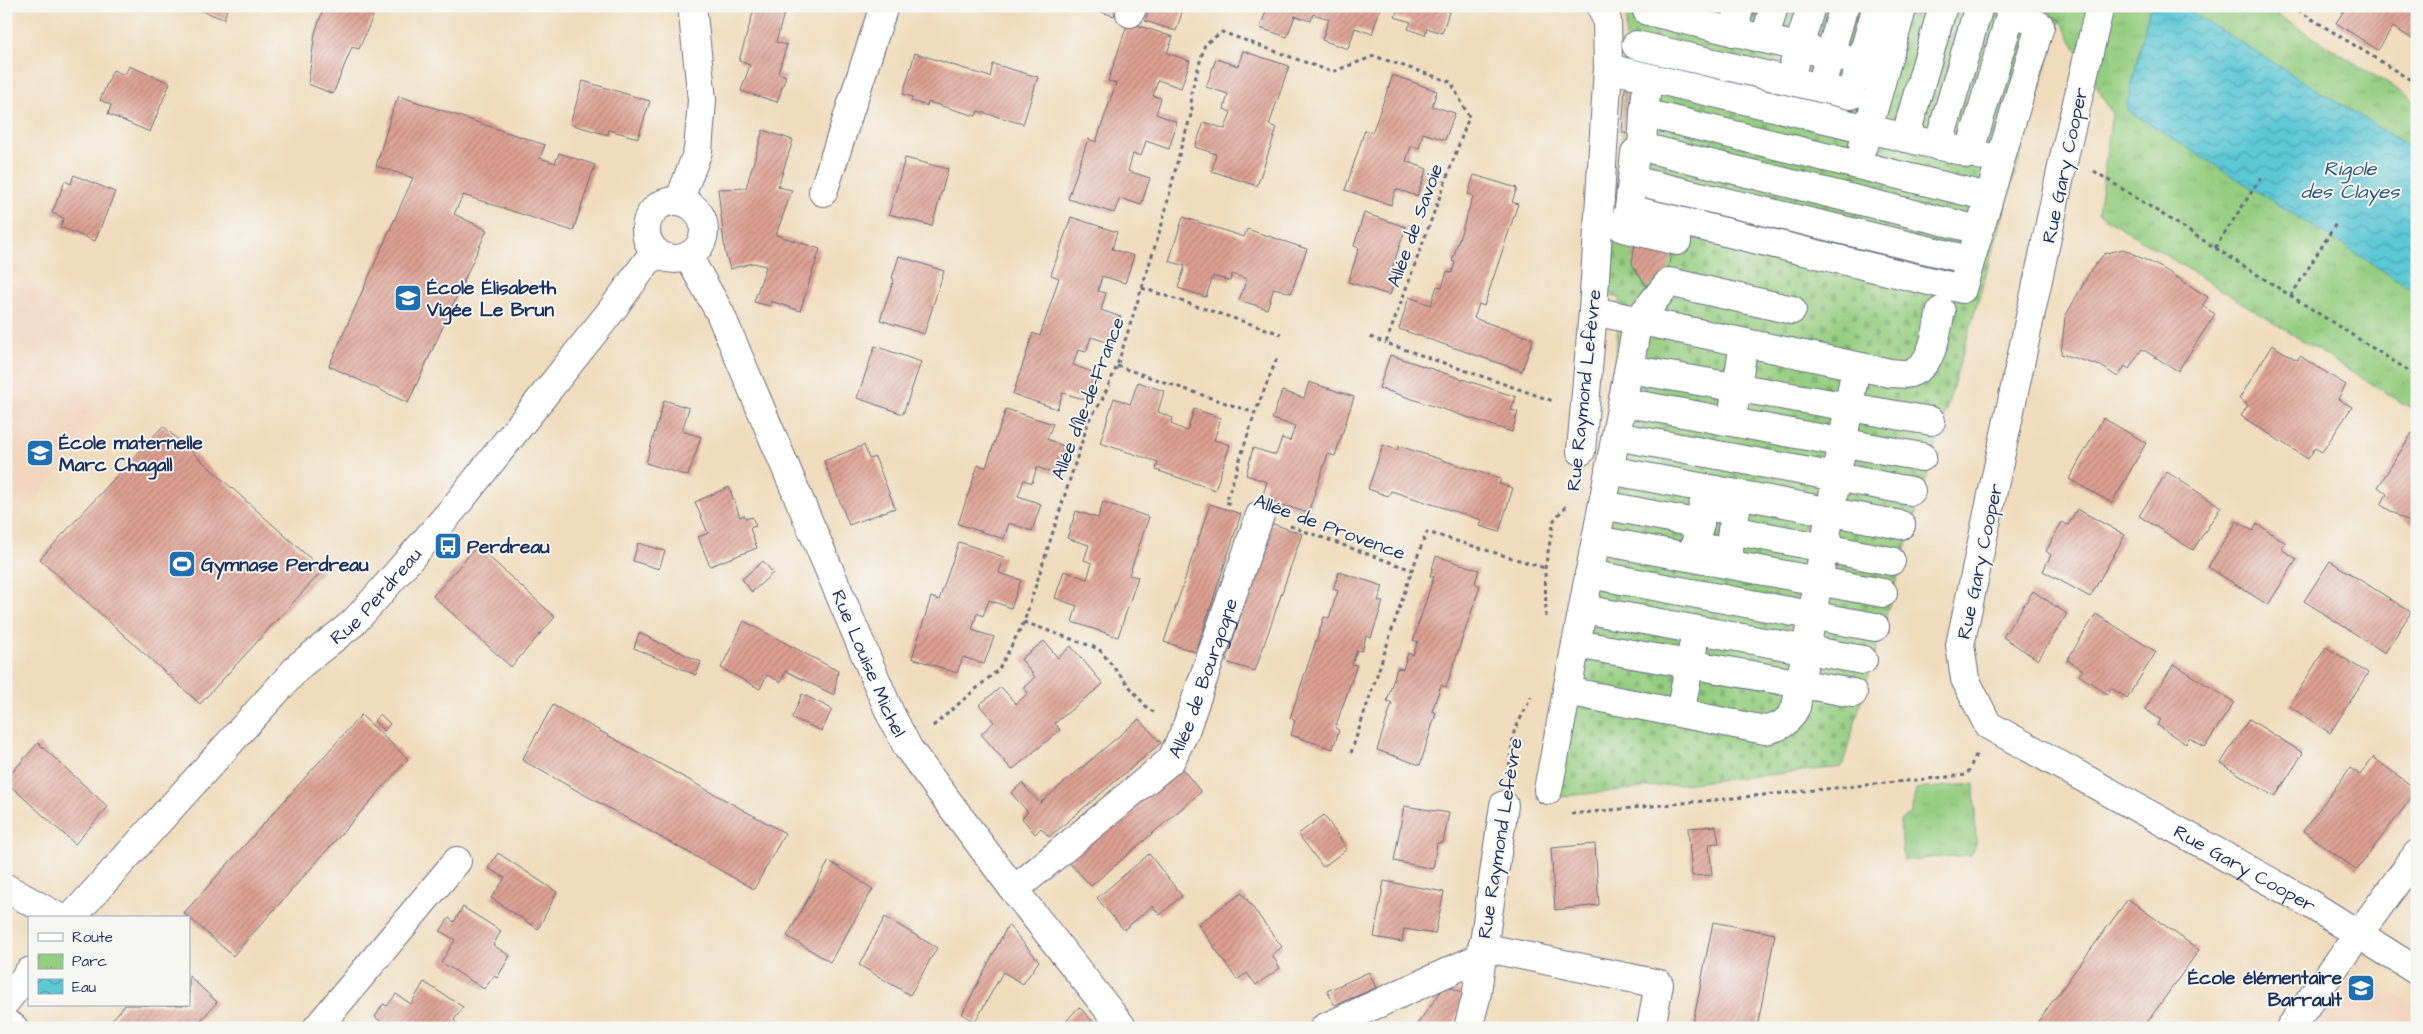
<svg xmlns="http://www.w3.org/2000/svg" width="2423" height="1034" viewBox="0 0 2423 1034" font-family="'Architects Daughter',sans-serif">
  <defs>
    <pattern id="cemetery-stones" width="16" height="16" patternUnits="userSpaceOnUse" patternTransform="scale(1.25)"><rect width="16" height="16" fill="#95cd80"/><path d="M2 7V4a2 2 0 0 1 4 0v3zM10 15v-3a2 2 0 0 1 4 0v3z" fill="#80b071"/></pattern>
    <pattern id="park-tufts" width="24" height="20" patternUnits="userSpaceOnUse" patternTransform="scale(1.25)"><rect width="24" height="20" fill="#95cd80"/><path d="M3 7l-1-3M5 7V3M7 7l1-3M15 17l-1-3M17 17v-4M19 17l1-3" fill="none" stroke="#80b071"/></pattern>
    <pattern id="water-waves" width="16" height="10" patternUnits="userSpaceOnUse" patternTransform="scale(1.25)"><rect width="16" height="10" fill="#5cc7d5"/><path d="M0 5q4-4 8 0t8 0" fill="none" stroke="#4ba2b0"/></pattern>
    <pattern id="building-hatch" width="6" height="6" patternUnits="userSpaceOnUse" patternTransform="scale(1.25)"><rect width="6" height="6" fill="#dea092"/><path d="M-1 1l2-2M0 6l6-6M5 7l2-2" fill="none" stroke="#b3837a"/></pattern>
  </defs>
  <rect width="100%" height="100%" fill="#f6f6f2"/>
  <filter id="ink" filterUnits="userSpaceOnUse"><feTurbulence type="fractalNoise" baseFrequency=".02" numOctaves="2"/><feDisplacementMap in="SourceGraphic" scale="10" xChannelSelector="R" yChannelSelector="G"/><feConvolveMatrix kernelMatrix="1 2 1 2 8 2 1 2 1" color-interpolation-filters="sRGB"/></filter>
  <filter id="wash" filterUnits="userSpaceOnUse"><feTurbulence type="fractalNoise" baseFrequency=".0096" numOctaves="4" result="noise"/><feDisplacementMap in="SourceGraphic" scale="20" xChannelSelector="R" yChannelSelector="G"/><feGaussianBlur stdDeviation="1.12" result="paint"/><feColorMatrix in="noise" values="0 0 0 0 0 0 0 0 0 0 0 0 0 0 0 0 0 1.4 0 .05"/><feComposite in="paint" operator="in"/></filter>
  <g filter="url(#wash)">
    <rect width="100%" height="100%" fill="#f0dcbc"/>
    <g fill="#f2d5be">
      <path d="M6,261L141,374L6,532Z"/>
      <path d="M2352,968L2417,1008V1028H2310Z"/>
    </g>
    <path fill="url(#cemetery-stones)" stroke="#587e6f" d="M1627,6H2038L2060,20L1842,767L1538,799L1611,412L1620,298L1610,295L1622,133Z"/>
    <g fill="url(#park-tufts)" stroke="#587e6f">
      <path d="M2038,6H2263L2417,102V412L2098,213L2112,114L2060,20Z"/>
      <path d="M1974,784L1976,844L1971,855L1904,860L1900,821L1911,813L1916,789Z"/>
    </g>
    <path fill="url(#water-waves)" stroke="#3c7b9a" d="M2150,6H2181L2417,151V292L2126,109Z"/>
    <g id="blocks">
      <g fill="url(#building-hatch)">
        <path d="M188,6H228L224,19Z"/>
        <path d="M314,6H353L373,16L359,49L352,47L333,94L308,84L315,33L323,10Z"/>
        <path d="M755,6H786L776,42L787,45L778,73L786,76L777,102L741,91L750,65L739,61Z"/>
        <path d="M1083,6H1117L1114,16Z"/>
        <path d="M1150,6H1184L1176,31L1145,21Z"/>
        <path d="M1268,6H1381L1372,34L1355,28L1348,49L1322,40L1329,19L1313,14L1311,21L1295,16L1287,37L1260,28Z"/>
        <path d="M1399,6H1451L1442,33L1427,28L1425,35L1408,29L1411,22L1395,17Z"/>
        <path d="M2347,6H2417V42L2393,27L2378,50L2336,23Z"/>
        <path d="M1128,22L1173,37L1167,53L1190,61L1181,88L1158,80L1153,96L1161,98L1156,114L1177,122L1169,149L1146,141L1141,156L1133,154L1128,171L1150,178L1141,205L1120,198L1114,213L1068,199L1088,139L1096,142L1116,83L1108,81Z"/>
        <path d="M1243,51L1289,66L1269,125L1277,128L1257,186L1212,171L1216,154L1195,147L1204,122L1225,129L1231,112L1224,109L1228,94L1206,87L1216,59L1238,66Z"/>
        <path d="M915,53L990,77L993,64L1038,77L1023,124L978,111L976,116L928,102L927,106L911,101L912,97L903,94Z"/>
        <path d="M129,66L170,83L150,132L108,114L111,105L100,100L113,70L125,75Z"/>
        <path d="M1393,75L1437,91L1432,106L1455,113L1445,140L1423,133L1419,148L1411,146L1406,161L1427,169L1417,196L1396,189L1391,205L1345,190L1365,130L1372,133Z"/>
        <path d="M583,81L650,101L638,138L609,130L608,135L570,124Z"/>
        <path d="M1625,88L1639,89L1636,134L1622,133Z"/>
        <path d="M399,96L545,145L540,158L555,163L559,153L595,165L573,231L463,195L454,214L487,230L408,403L329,366L413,178L376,166L393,109Z"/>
        <path d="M763,130L793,140L778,187L792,190L776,235L820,249L800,311L771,301L770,306L754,302L766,266L753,263L730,269L725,252L718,189L746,188Z"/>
        <path d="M905,158L948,169L932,226L889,214Z"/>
        <path d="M74,175L115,192L95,241L60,227L64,218L52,213L65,181L71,184Z"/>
        <path d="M1474,175L1517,188L1512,202L1518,204L1484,306L1479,304L1474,318L1533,339L1522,371L1399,329L1409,297L1431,305L1437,286L1442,287L1447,271L1452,273L1455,262L1452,261L1473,196L1468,194Z"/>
        <path d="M1364,213L1406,227L1389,277L1396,278L1390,295L1348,282L1359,248L1354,246Z"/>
        <path d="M1071,217L1117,232L1112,249L1134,256L1125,283L1102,276L1098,291L1106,293L1101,310L1121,317L1113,344L1091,337L1086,352L1078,350L1073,365L1095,373L1087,400L1063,393L1057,409L1013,394L1033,333L1040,336L1059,278L1051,275Z"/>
        <path d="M1183,217L1244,237L1247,229L1307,249L1291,293L1274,288L1267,309L1239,300L1247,279L1232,274L1230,281L1213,276L1206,297L1178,288L1185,266L1169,261Z"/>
        <path d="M1636,235L1673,245L1667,274L1647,287L1632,264Z"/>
        <path d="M2123,249L2162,268L2208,297L2202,306L2215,314L2178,371L2142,349L2129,369L2125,366L2118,377L2101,366L2061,354L2065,317L2091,270L2104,254Z"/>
        <path d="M899,256L944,271L924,334L880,320L894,279L892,278Z"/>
        <path d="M2272,345L2297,360L2300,356L2346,385L2338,399L2352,407L2322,452L2315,448L2308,459L2241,416L2248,405L2239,399Z"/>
        <path d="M875,346L921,362L903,414L857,398Z"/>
        <path d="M1390,355L1516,397L1511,410L1518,412L1512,432L1379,388Z"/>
        <path d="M1138,382L1164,391L1158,412L1173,418L1171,424L1187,431L1194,409L1221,418L1214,440L1230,445L1215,490L1156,470L1158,462L1100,443L1114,398L1130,404Z"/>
        <path d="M1309,382L1354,397L1335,456L1328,454L1308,513L1262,498L1267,482L1246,475L1253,448L1276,455L1282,438L1290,441L1295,426L1272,419L1282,391L1304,398Z"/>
        <path d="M664,400L689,408L682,431L701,437L688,476L646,463Z"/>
        <path d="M1006,409L1053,424L1047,439L1068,448L1058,475L1037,467L1032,483L1024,480L1018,496L1041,504L1032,531L1009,523L1004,539L958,524L978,465L986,467Z"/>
        <path d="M2103,418L2146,443L2112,503L2069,479Z"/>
        <path d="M163,426L323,570L200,704L40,559Z"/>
        <path d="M2412,433L2417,436V527L2381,505L2387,494L2378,487Z"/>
        <path d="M864,445L869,459L875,457L895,508L849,525L824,461Z"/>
        <path d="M1383,445L1397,450L1399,446L1501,479L1499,484L1513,488L1499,532L1480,526L1482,520L1391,491L1388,496L1368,489Z"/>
        <path d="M2167,472L2221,507L2193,550L2139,516Z"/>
        <path d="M729,487L740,517L744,515L746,519L752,517L756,526L750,528L757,548L710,566L698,537L708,533L695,502Z"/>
        <path d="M1103,502L1149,517L1129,575L1138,577L1118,637L1072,622L1077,606L1055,598L1064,571L1087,579L1092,563L1084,560L1089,545L1067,538L1076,511L1098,518Z"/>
        <path d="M1210,504L1241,514L1196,652L1164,642Z"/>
        <path d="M2077,509L2125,535L2090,597L2043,571L2051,555L2046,551L2062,522L2068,525Z"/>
        <path d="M2237,521L2253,531L2257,524L2286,543L2281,549L2297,559L2268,605L2208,567Z"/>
        <path d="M1270,523L1302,534L1255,671L1226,662Z"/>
        <path d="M959,542L1004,557L999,573L1021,580L1011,608L989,600L983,616L977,613L972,630L994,637L984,664L963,657L957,673L912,658L931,597L939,600Z"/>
        <path d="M638,543L665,551L659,569L633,561Z"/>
        <path d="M477,546L555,617L511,667L433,596Z"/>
        <path d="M1436,556L1479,570L1475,583L1480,586L1446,687L1441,685L1432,711L1436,713L1420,765L1377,750L1392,703L1387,701L1397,668L1403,669L1408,653L1413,655L1418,641H1413L1434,576H1430Z"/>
        <path d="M763,561L773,573L752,592L742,579Z"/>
        <path d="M2330,561L2411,612L2385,653L2304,601Z"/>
        <path d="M1339,572L1383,586L1378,601L1383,602L1371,638L1366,636L1362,651L1357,650L1352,664L1357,665L1335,728L1339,730L1333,749L1291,735L1295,721L1290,718L1324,617L1329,618L1338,591L1333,589Z"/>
        <path d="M2033,591L2067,614L2038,660L2003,637Z"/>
        <path d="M2096,614L2156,652L2127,698L2111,688L2107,694L2079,675L2083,670L2067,660Z"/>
        <path d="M744,621L838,671L834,695L786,671L781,682L767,675L760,689L721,668Z"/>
        <path d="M639,633L701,662L696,675L634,648Z"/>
        <path d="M1044,641L1058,658L1071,646L1103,684L1055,723L1060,730L1012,770L981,734L994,722L979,705L1001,687L1016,704L1028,693L1024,687L1035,677L1021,659Z"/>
        <path d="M2326,647L2368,673L2330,733L2289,706Z"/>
        <path d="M2174,664L2234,702L2205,747L2189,738L2186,744L2157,725L2161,720L2145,709Z"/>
        <path d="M802,694L832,709L822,731L792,718Z"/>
        <path d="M553,705L785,833L754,889L522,760Z"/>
        <path d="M380,714L390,724L384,731L374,721Z"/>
        <path d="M361,715L408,759L233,956L184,913Z"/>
        <path d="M1139,719L1161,743L1049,837L1041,828L1035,834L1022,818L1028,812L1011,793L1022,783L1040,803Z"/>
        <path d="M2249,719L2303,753L2275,797L2221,763Z"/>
        <path d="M38,743L108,807L75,844L6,782V779Z"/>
        <path d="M2373,757L2417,790L2357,870L2303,831L2350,768L2360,775Z"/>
        <path d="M1180,766L1201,792L1091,886L1068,861Z"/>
        <path d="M1404,806L1449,813L1443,843H1437L1433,869L1394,861Z"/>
        <path d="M1324,815L1347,849L1323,867L1298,834Z"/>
        <path d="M1716,826L1719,843L1709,844L1712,875L1692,876L1688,828Z"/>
        <path d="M1595,844L1599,905L1555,910L1551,848Z"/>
        <path d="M498,853L557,892L538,929L491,898L505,878L488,868Z"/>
        <path d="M1149,854L1182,896L1160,915L1152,906L1124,930L1097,898Z"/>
        <path d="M829,861L873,889L830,962L787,936Z"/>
        <path d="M1384,881L1444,892L1435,934L1404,929L1402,942L1374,937Z"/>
        <path d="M1242,893L1282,947L1272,955L1280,968L1256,985L1247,973L1237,980L1198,924Z"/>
        <path d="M2128,899L2199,950L2143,1028H2033Z"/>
        <path d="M463,907L501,931L493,945L510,956L497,978L494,976L484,989L441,962L455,940L440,931L449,918L454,922Z"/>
        <path d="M885,917L937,948L910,995L859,965Z"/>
        <path d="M1713,922L1775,934L1757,1028H1692Z"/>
        <path d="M1008,925L1039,961L1023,984L1003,972L975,1022L962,1014Z"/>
        <path d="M1369,972L1376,988L1335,1005L1327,991Z"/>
        <path d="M189,976L217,1002L194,1028H105L125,1005H189Z"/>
        <path d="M424,982L463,1007L454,1020L461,1028H390L375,1017L383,1004L387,1006L396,994L411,1004Z"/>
        <path d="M1446,985L1463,993L1453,1028H1414Z"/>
        <path d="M1079,1007L1097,1026L1060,1028Z"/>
      </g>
    </g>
  </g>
  <g filter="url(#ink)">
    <use href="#blocks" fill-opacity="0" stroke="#666c7f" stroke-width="1"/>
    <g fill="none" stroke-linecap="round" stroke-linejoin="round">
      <g stroke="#666c7f" stroke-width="30">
        <g id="minor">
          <path d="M1647,6V11L1861,62"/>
          <path id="s1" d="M2100,6L2065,153L1960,645L1965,679L1988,725L2307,902L2417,971"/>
          <path d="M1130,13L1133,6"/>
          <path d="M1733,32L1740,6"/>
          <path d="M1765,39L1774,6"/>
          <path d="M1636,45L1851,95"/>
          <path d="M1794,64L1811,6"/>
          <path d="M1608,68L2000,160"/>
          <path d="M1825,72L1844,6"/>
          <path d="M1856,79L1877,6"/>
          <path d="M1646,95L1644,113L1989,197"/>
          <path d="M1644,113L1642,147L1635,153L1629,209L1962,289L2040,26L2007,6"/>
          <path d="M1905,138L1943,6"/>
          <path d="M1863,146L1903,6"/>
          <path d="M1938,146L1979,6"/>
          <path d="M1642,147L1979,230"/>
          <path d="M1969,154L2012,9"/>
          <path d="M1632,180L1970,260"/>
          <path d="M823,192L884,6"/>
          <path d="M679,201L698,151L702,100L692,6"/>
          <circle cx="675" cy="230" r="29"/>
          <path d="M1629,209L1623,228L1677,241"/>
          <path id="s2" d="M688,256L720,313L890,713L908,748L1014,890L1123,1028"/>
          <path d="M1792,310L1669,282L1638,320L1567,691L1765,730C1782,727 1788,722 1796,707L1856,366"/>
          <path d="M1593,311L1890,373C1896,373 1905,375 1910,373C1934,365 1936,332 1941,311"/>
          <path d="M1629,369L1931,421"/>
          <path d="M1623,402L1922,457"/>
          <path d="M1734,405L1744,343"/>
          <path d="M1616,436L1911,491"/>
          <path d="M1581,451L1593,311L1608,68L1607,21L1601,6"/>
          <path d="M1609,470L1901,525"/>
          <path d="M1603,505L1700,524"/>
          <path d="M1703,506L1736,511L1728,553L1695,546Z"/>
          <path d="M1732,530L1891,561"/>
          <path d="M1596,540L1883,593"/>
          <path d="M1589,574L1875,627"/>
          <path d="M1583,609L1863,660"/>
          <path d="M1576,644L1853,693"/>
          <path d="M1680,713L1693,647"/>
          <path d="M1548,790L1567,691"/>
          <path d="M6,888L60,918"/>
          <path id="s3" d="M1014,890L1171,760L1185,731L1260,515"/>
          <path id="s4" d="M71,918L300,665L352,624L373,601L453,509L611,311L655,251"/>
          <path d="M1482,947L1659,984L1651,1028"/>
          <path d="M6,1001L29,972"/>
          <path d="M6,1023L14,1028"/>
          <path d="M317,1028L457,861"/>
          <path d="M1324,1028L1481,957"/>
          <path d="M1468,1028L1476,998L1504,805"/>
          <path d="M2290,1028L2417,854"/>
        </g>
      </g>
      <g stroke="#666c7f" stroke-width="3" stroke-dasharray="4 4" stroke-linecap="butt">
        <path d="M2291,6L2417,84"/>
        <path d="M2094,171L2417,376"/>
        <path d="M2215,248L2262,176"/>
        <path d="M1142,288L1281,334"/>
        <path d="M2291,296L2337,222"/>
        <path d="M1370,337L1386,343"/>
        <path d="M1117,366L1255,413"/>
        <path d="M1230,504L1226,502L1255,413L1277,358"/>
        <path d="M1290,526L1412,570L1427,532L1545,568"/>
        <path d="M1546,617L1545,568L1554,520L1568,504"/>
        <path d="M1024,622L1099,649L1147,708L1157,714"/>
        <path d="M933,726L999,669L1024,622L1089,420L1101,402L1117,366L1162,224L1181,147L1192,112L1191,93L1205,44L1222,32L1332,72L1374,56L1451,82L1469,117L1386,343L1553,401"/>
        <path d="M1351,753L1412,570"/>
        <path d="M1508,774L1514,732L1531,697"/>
        <path d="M1571,814L1967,775L1976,754"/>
      </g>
      <use href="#minor" stroke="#fff" stroke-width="28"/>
    </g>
  </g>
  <defs>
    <g id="school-square" transform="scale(1.4375)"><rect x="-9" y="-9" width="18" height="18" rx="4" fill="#1f6fb2" stroke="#f6f6f2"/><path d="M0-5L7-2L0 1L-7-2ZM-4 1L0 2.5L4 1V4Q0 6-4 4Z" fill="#fff"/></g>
    <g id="bus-square" transform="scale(1.4375)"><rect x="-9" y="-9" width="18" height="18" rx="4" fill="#1f6fb2" stroke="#f6f6f2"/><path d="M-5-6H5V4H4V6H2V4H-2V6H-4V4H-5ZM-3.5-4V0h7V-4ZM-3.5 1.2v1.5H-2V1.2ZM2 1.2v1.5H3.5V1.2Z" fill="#fff"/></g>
    <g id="stadium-square" transform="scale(1.4375)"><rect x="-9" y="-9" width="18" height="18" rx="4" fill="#1f6fb2" stroke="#f6f6f2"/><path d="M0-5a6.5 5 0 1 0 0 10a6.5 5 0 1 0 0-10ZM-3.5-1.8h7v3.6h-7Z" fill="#fff"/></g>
  </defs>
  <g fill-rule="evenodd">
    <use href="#school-square" x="408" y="298"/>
    <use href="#school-square" x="40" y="453"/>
    <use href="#bus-square" x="448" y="546"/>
    <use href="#stadium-square" x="182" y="564"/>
    <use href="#school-square" x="2361" y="988"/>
  </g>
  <g text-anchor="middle" stroke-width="4" stroke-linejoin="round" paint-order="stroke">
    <g font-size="19" fill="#1b2f5e" stroke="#f6f6f2">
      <text transform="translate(2064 165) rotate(-78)" y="7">Rue Gary Cooper</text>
      <text transform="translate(1414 225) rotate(-70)" y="7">Allée de Savoie</text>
      <text transform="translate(1583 390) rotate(-84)" y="7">Rue Raymond Lefèvre</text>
      <text transform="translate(1087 398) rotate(-69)" y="7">Allée d'Île-de-France</text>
      <text transform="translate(1330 526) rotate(20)" y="7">Allée de Provence</text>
      <text transform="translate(1979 561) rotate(-78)" y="7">Rue Gary Cooper</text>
      <text dy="7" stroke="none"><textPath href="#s4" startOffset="444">Rue Perdreau</textPath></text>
      <text dy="7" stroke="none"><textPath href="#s2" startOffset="446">Rue Louise Michel</textPath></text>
      <text dy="7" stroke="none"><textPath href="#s3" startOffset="292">Allée de Bourgogne</textPath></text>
      <text transform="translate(1499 838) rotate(-81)" y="7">Rue Raymond Lefèvre</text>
      <text dy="7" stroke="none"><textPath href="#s1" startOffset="1034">Rue Gary Cooper</textPath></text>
    </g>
    <g font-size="19" font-weight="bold" fill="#1b2f5e" stroke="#f6f6f2" text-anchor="start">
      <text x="427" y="294">École Élisabeth<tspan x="427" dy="22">Vigée Le Brun</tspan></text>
      <text x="59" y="449">École maternelle<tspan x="59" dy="22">Marc Chagall</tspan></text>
      <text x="467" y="553">Perdreau</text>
      <text x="201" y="571">Gymnase Perdreau</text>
      <text x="2342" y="984" text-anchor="end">École élémentaire<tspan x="2342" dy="22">Barrault</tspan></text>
    </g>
    <g font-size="20" font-style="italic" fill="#2b557c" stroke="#f6f6f2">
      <text x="2350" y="175">Rigole<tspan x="2350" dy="23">des Clayes</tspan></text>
    </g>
  </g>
  <rect width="2423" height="1034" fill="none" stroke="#f6f6f2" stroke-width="25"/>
  <rect x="28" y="916" width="162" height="90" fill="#f6f6f2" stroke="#9ea6b7"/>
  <rect x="38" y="933" width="25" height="8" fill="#ffffff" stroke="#9ea6b7"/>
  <text x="72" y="942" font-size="15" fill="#1b2f5e">Route</text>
  <rect x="38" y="954" width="25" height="15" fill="url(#park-tufts)" stroke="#9ea6b7"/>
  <text x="72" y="966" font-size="15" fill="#1b2f5e">Parc</text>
  <rect x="38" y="979" width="25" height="15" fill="url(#water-waves)" stroke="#9ea6b7"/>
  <text x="72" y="992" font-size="15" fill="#1b2f5e">Eau</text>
</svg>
